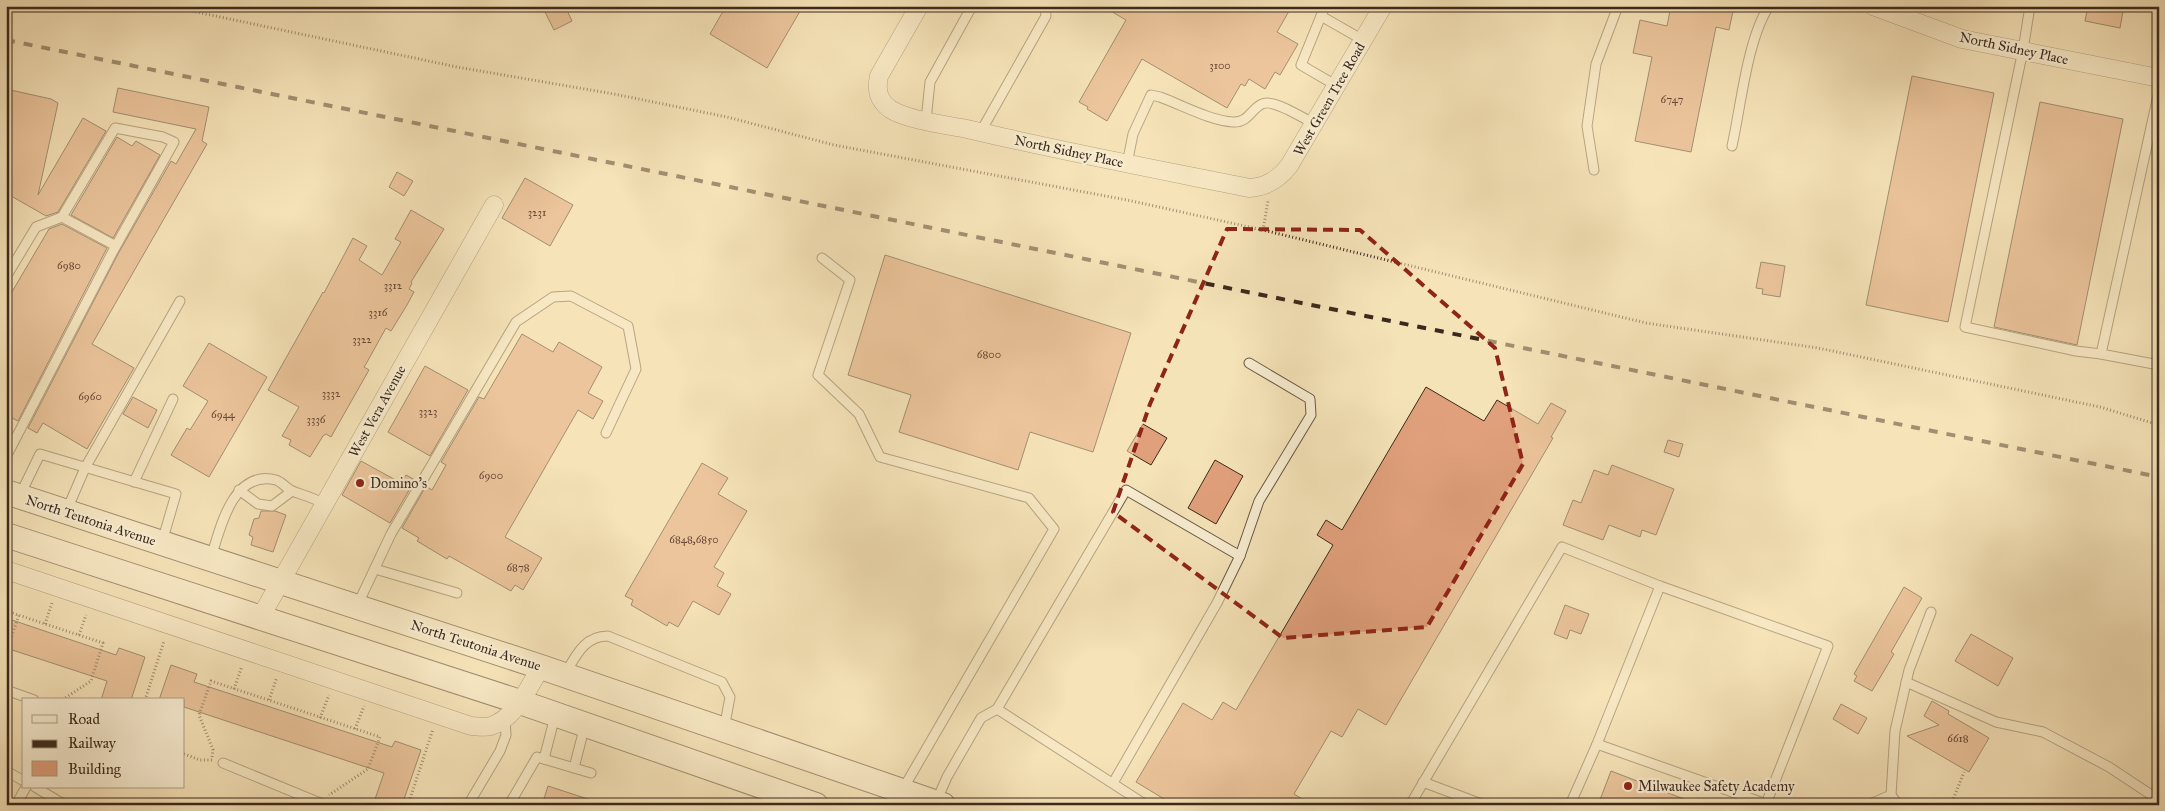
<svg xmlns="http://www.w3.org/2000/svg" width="2165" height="811" viewBox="0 0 2165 811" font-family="'IM FELL Great Primer',serif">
  <rect width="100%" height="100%" fill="#f5e3b8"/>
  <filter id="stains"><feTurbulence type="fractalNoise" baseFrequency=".004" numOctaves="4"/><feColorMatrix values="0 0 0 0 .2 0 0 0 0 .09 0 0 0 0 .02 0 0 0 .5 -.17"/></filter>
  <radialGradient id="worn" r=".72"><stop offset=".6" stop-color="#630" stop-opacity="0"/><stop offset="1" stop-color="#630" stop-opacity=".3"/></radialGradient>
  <g fill="#e0a07b" stroke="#3c291d">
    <path d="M542,6H565L572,21L554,30Z"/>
    <path d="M726,6H803L767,68L710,34Z"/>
    <path d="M1102,6H1292L1277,32L1298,44L1280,75L1275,72L1265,89L1249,79L1245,86L1241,84L1227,108L1142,59L1107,121L1087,109L1088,107L1079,102L1126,20Z"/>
    <path d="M1671,6H1734L1729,30L1716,27L1691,152L1635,141L1652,57L1633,53L1640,20L1667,26Z"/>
    <path d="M2088,6H2124L2120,28L2085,21Z"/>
    <path d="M1912,76L1994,93L1948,322L1866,305Z"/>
    <path d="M118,88L209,107L202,141L207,144L92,344L134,368L87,449L43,423L37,433L28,428L118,254L171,161L176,164L196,129L113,112Z"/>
    <path d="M6,89L51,99L58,103L38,195L83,118L106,131L58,212L46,216L6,193Z"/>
    <path d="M2040,102L2123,119L2077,345L1994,327Z"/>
    <path d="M117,137L132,146L136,141L160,155L113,238L71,215Z"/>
    <path d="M397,172L413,181L404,196L389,187Z"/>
    <path d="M525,178L573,205L550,246L502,218Z"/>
    <path d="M411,210L444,229L411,282L412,283L409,289L414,292L407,305L391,331L386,328L366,364L364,367L369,370L331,437L326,434L323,436L310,457L289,445L291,440L282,436L299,407L268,390L323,292L324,293L353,238L367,246L359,260L382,275L401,242L395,239Z"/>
    <path d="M62,224L107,248L18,421L6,415V302L49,229Z"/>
    <path d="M885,255L1131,333L1093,452L1030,432L1018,470L899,432L911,395L848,375Z"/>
    <path d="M1761,262L1785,266L1780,297L1762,294L1763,289L1756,288Z"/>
    <path d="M522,334L553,352L559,342L602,367L588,393L603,401L593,419L578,410L505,537L542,558L523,590L515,585L511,591L449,556L447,559L417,541L419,538L402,528L426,486L432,490L446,465L441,462L479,397L484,399Z"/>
    <path d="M209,343L267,377L209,477L171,455L187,428L190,430L208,401L183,386Z"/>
    <path d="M425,366L468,390L430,456L388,432Z"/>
    <path d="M1426,387L1484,421L1497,400L1538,424L1551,403L1566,411L1551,437L1553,438L1386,725L1358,709L1342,737L1331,731L1294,794L1312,805H1174L1136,782L1183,703L1212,720L1223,702L1236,710L1333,545L1317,535L1326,520L1342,530Z"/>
    <path d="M133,397L157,410L148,428L123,414Z"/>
    <path d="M1143,424L1167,438L1151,465L1127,451Z"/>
    <path d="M1668,440L1683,444L1679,457L1664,452Z"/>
    <path d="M1215,460L1243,476L1216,524L1188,508Z"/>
    <path d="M361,461L401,483L406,475L415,480L390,523L342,495Z"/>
    <path d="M702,463L728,478L718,494L747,511L714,567L724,573L717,586L731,594L719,615L693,601L678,627L669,622L667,626L631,605L633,600L625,596Z"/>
    <path d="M1612,465L1674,489L1656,535L1642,530L1640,537L1609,525L1603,540L1563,525L1573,500L1581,503L1594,470L1608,475Z"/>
    <path d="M261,511H275L286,515L273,552L251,545L253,537L249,535L254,519L259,518Z"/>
    <path d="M1904,587L1922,598L1891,652L1894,654L1872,691L1854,681L1857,676L1854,674Z"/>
    <path d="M1565,605L1589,614L1581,634L1570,630L1567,639L1554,634Z"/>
    <path d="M6,618L116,655L119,648L145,657L131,700H101L107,681L6,648Z"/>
    <path d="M1971,634L2013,658L1998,686L1955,661Z"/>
    <path d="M171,665L197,674L194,682L392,747L395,741L421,750L402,805H373L384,773L184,707V700H159Z"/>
    <path d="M1932,701L1949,711L1948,714L1989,738L1969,772L1907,736L1939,725L1924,716Z"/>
    <path d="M1841,704L1867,718L1858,734L1833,719Z"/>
    <path d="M1611,771L1697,804L1696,805H1598Z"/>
    <path d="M548,786L597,802L596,805H542Z"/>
  </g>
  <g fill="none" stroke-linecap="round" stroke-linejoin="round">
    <g stroke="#6a5844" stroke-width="11">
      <g id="lane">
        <path d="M1325,6L1301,65L1337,86"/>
        <path d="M2030,6L2023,50L1965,327L2076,351L2101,354"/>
        <path d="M1321,16L1363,40"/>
        <path d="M2159,91L2101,354L2159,365"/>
        <path d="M926,120L930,82L972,6"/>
        <path d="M980,133L1046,16L1045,6"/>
        <path d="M1732,146C1741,106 1747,40 1769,6"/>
        <path d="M1127,164L1133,134L1151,95L1160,97C1182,105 1211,121 1233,122C1248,123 1251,109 1262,104C1273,98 1304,119 1315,124"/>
        <path d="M1594,170L1587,126L1596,64L1618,6"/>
        <path d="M822,258L850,280L818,375L859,414L880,457L1029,498L1054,529L903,789"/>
        <path d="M6,277L36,227L62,217"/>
        <path d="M6,457L113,251L174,142L163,137L115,128L62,217L116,246"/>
        <path d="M134,482L173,399"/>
        <path d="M239,490L258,504L272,506L292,491"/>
        <path d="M20,495L40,454L176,494L162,542"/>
        <path d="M66,512L85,468L180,301"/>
        <path d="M1240,556L1259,501L1311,415L1310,399L1249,363"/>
        <path d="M211,558C220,528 233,469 276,480C282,482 286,488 292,491C303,495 314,498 325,504"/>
        <path d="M375,569L457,593"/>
        <path d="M1660,586L1828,646L1766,804"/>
        <path d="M357,606L391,534L516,322L553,297L571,296L628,326L636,369L606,433"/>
        <path d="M565,674C576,656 584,636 608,636L722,682L730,697L724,729"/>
        <path d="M1906,682L1996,722L2043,732L2109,767L2159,800"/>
        <path d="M6,690L34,700"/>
        <path d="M997,709L1126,490L1240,556L1217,603L1113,783"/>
        <path d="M544,759L555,716"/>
        <path d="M223,763L325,805"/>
        <path d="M574,768L585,725"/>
        <path d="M6,771L24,781"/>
        <path d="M1423,782L1484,805"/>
        <path d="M35,787L65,805"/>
        <path d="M1891,795L1895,731L1909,670L1931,612"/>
        <path d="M936,802L947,777L981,718L997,709L1143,803V805"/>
        <path d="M16,805L26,787"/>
        <path d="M468,805L500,751L506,735L505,719"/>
        <path d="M509,805L537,757L591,773"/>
        <path d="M1410,805L1562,547L1660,586L1597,744"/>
        <path d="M1570,805L1597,744L1769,805"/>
        <path d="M1868,805L1891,795L1898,805"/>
      </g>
    </g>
    <g stroke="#6a5844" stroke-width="19">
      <g id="street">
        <path d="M919,6L879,76C876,90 878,100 890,109C907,120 946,125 967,129C1060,151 1155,169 1249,188C1266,187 1278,180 1289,166L1383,6"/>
        <path d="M1873,6L1962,39L2159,78"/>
        <path d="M6,570L471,726C477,726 485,728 491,726C516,718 528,688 541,667"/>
        <path d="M260,618L494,205"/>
      </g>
    </g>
    <g stroke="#3c291d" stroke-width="26">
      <g id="secondary">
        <path d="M6,492L541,667L943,805"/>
        <path d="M6,535L520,702L816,805"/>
      </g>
    </g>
    <g stroke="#3c291d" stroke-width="3" stroke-dasharray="1 2.5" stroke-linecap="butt">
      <path d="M168,6L457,67L614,94L727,117L834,145L1127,200L1263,230L1646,323L1818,348L2100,407L2159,425"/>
      <path d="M1263,230L1268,201"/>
      <path d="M6,611L103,643L91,681L62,700"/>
      <path d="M45,624L52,603"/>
      <path d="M79,635L86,615"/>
      <path d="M6,653L19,615"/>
      <path d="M234,689L242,666"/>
      <path d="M145,700L164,641"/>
      <path d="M269,700L277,677"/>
      <path d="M320,718L329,695"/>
      <path d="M355,729L364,706"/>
      <path d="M184,754L200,760H212"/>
      <path d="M212,757L213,750L199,715L211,681L380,737L368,769L329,795"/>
      <path d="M408,805L433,729"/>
      <path d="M1951,805L1964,772"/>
    </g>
    <use href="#lane" stroke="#f8edd1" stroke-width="9"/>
    <use href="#street" stroke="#f8edd1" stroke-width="18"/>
    <use href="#secondary" stroke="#f8edd1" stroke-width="24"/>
    <path stroke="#3c291d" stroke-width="4" stroke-dasharray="9 9" stroke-linecap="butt" d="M6,40L2159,477"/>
  </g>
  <path d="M0 0H2165V811H0ZM1227,229L1360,230L1495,348L1523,464L1427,627L1283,638L1113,512L1150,404Z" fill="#f5e3b8" fill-opacity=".55" fill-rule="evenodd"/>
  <path fill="none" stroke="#8f2418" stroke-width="4" stroke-dasharray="10 6" stroke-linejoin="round" d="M1227,229L1360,230L1495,348L1523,464L1427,627L1283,638L1113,512L1150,404Z"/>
  <g fill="#8f2418" stroke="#f8edd1" stroke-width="2">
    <circle cx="360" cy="483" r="5"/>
    <circle cx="1628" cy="786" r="5"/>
  </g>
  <g text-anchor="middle" stroke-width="4.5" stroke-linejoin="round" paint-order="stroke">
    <g font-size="11" fill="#654734">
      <text x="1220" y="69">3100</text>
      <text x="1672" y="103">6747</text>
      <text x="537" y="216">3231</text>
      <text x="69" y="269">6980</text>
      <text x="393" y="289">3312</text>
      <text x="378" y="316">3316</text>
      <text x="362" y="343">3322</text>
      <text x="989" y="358">6800</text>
      <text x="331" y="397">3332</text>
      <text x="90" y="400">6960</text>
      <text x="428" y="415">3323</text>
      <text x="223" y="418">6944</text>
      <text x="316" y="423">3336</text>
      <text x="491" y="479">6900</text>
      <text x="694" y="543">6848,6850</text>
      <text x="518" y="571">6878</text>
      <text x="1958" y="742">6618</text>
    </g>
    <g font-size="14" fill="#3c291d" stroke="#f8edd1">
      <text transform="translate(2014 48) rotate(12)" y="5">North Sidney Place</text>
      <text transform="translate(1329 99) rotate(-60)" y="5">West Green Tree Road</text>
      <text transform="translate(1069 151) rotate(12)" y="5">North Sidney Place</text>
      <text transform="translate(377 411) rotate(-61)" y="5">West Vera Avenue</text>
      <text transform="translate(91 520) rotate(18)" y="5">North Teutonia Avenue</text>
      <text transform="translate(476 645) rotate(18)" y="5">North Teutonia Avenue</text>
    </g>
    <g font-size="14" fill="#3c291d" stroke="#f8edd1" text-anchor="start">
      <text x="370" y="488">Domino's</text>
      <text x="1638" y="791">Milwaukee Safety Academy</text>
    </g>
  </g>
  <rect width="2165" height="811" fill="none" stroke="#f5e3b8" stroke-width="25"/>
  <rect x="8" y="8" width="2150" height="796" fill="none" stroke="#3c291d" stroke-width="2.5"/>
  <rect x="12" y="12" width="2140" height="786" fill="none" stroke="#3c291d"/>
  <rect x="22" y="698" width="162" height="90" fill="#f8edd1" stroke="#ad9f89"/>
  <rect x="32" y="715" width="25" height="8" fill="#f8edd1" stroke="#ad9f89"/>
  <text x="68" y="724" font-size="15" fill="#3c291d">Road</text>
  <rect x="32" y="740" width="25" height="8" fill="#3c291d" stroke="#ad9f89"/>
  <text x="68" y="748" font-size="15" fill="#3c291d">Railway</text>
  <rect x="32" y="761" width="25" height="15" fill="#e0a07b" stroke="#ad9f89"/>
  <text x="68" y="774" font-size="15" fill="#3c291d">Building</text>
  <rect width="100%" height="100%" filter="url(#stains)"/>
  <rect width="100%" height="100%" fill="url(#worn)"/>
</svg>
